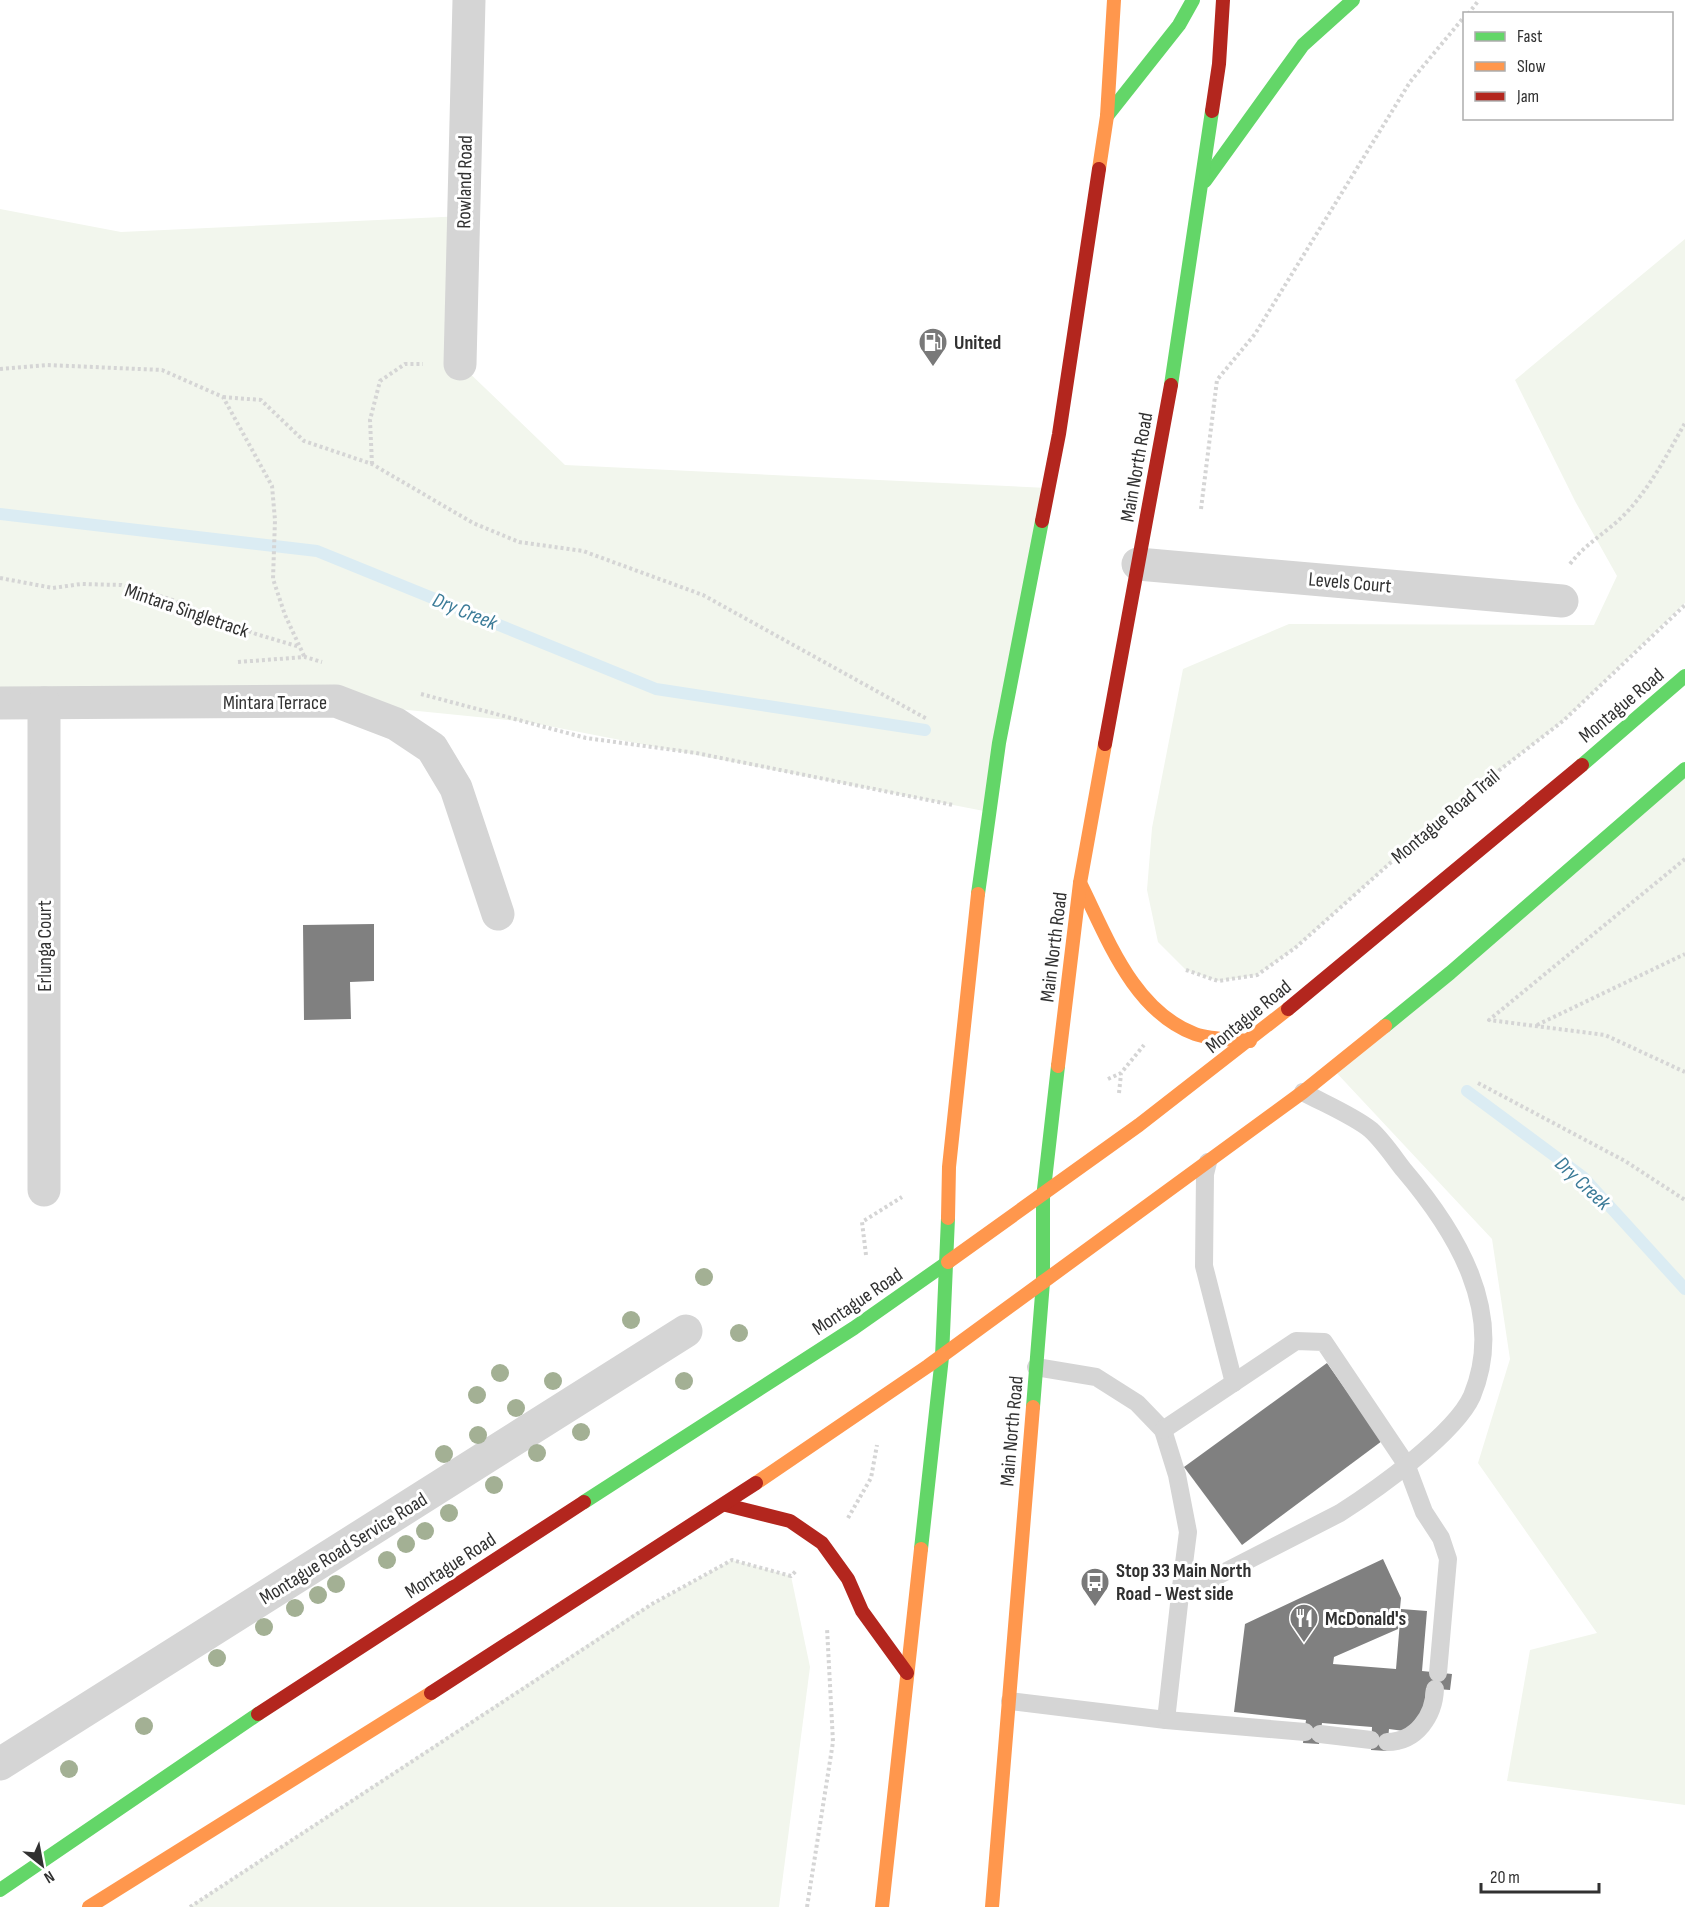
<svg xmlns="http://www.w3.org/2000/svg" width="1685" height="1907" viewBox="0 0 1685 1907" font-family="'Sofia Sans Condensed',sans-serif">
  <rect width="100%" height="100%" fill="#fff"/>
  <g fill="#f2f6ed">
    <path d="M0,209L121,232L464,216L460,364L565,465L1048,488L989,812L528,722L318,701L0,703Z"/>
    <path d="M1685,239V603L1563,721L1462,799L1295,948L1257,975L1218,981L1186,970L1158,942L1147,890L1152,828L1183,669L1289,624L1594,625L1617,576L1575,501L1515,380Z"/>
    <path d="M1685,769V1805L1507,1781L1530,1650L1597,1633L1478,1463L1510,1359L1492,1239L1332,1068Z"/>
    <path d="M732,1560L791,1576L810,1667L779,1907H189L632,1615Z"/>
  </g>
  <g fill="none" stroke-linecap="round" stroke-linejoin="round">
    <g stroke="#dbecf3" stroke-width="12">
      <path d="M0,514L317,551L656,689L925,730"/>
      <path d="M1467,1091L1583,1177L1685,1289"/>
    </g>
  </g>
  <g fill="#808080">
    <path d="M374,924V981L350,982L351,1019L304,1020L303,925Z"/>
    <path d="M1327,1363L1382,1441L1242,1545L1184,1467Z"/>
    <path d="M1383,1559L1401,1598L1398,1629L1334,1657L1333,1664L1396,1669L1401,1609L1427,1611L1422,1671L1452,1674L1450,1690L1426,1688L1424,1714L1404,1731L1389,1729L1387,1751L1371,1750L1372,1727L1322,1723L1319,1744L1303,1743L1306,1720L1234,1712L1245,1624Z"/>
  </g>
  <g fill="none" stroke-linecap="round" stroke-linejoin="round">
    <g stroke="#d5d5d5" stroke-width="4" stroke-dasharray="3 3" stroke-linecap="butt">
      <path d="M1468,14L1479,0"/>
      <path d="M0,369L47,365L162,370L223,397L272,486L275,520L273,579L285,615L305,658"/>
      <path d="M223,397L261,400L304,441L372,464L473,523L519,542L583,551L703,595L927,719"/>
      <path d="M372,464L370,420L380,381L405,364H423"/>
      <path d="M1201,509L1217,380L1255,334L1410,82L1464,17"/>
      <path d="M1570,564C1588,541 1607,533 1627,512C1651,486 1668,453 1685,423"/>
      <path d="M0,578L53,588L81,584L121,585L170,599L256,634L300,647"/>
      <path d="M238,662L305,657L322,662"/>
      <path d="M421,694L586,738L696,753L953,805"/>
      <path d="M1685,859L1489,1020L1605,1035L1685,1072"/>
      <path d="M1186,970L1218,981L1257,975L1295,948L1462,799L1563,721L1685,605"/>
      <path d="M1537,1025L1685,954"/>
      <path d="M1108,1079L1121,1073L1144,1045"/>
      <path d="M1478,1083L1625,1161L1685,1200"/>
      <path d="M1119,1093L1121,1074"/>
      <path d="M866,1255L862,1222L902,1197"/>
      <path d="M848,1518L871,1478L877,1445"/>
      <path d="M190,1907L652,1604L732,1560L791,1576L797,1570"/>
      <path d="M807,1907L833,1742L827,1628"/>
    </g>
    <g stroke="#d5d5d5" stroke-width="18">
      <path d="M1208,1162L1205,1174L1204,1266L1234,1383"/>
      <path d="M1036,1367L1096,1377L1137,1403L1163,1430L1177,1475L1188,1532L1180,1595"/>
      <path d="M1163,1430L1296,1341L1324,1342L1406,1464L1424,1512L1441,1538L1448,1559L1438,1673"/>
      <path d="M1010,1701L1166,1720L1180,1595L1340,1513C1376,1490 1455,1434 1472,1396C1507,1312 1455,1230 1403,1169C1393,1156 1383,1141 1371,1130C1354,1116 1323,1103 1303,1092"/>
      <path d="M1166,1720L1305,1732"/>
      <path d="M1320,1734L1371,1740"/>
      <path d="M1387,1742C1417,1742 1434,1715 1435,1689"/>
    </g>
    <g stroke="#d5d5d5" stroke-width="33">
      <path d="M460,364L469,0"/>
      <path d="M1138,564L1562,601"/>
      <path d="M0,703L336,701L396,724L432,748L456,788L498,914"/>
      <path d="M44,703V1190"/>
      <path d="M0,1764L686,1331"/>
    </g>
    <g stroke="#63d668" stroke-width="14">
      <path d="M1107,116L1179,25L1193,0"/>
      <path d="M1205,181L1303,45L1353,0"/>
      <path d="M1171,385L1212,111"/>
      <path d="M1582,765L1685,676"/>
      <path d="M978,894L999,743L1042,521"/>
      <path d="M1385,1026L1450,973L1685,769"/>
      <path d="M1033,1407L1043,1282V1198L1058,1066"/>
      <path d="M584,1502L854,1328L948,1262"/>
      <path d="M921,1549L942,1357L948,1218"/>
      <path d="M0,1890L258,1714"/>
    </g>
    <g stroke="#ff974d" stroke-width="14">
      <path d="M1099,169L1107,116L1114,0"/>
      <path d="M1080,883C1107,937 1133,1011 1195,1034C1212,1040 1232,1039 1250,1041"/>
      <path d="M1058,1066L1080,883L1105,744"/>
      <path d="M948,1218L949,1167L978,894"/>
      <path d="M948,1262L1139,1125L1288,1009"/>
      <path d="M1043,1282L1303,1092L1385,1026"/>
      <path d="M756,1483L928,1366L1043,1282"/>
      <path d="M89,1907L431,1693"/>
      <path d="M882,1907L921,1549"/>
      <path d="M992,1907L1033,1407"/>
    </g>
    <g stroke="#b3261e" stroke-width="14">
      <path d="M1212,111L1219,64L1223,0"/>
      <path d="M1042,521L1059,434L1099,169"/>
      <path d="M1105,744L1171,385"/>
      <path d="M1288,1009L1582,765"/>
      <path d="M726,1505L790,1521L822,1543L848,1579L862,1611L907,1673"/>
      <path d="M431,1693L756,1483"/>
      <path d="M258,1714L584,1502"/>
    </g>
  </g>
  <g fill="#a3b094">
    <circle cx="704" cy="1277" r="9"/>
    <circle cx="631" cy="1320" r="9"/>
    <circle cx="739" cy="1333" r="9"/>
    <circle cx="500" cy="1373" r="9"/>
    <circle cx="553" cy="1381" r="9"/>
    <circle cx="684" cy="1381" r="9"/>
    <circle cx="477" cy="1395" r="9"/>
    <circle cx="516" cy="1408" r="9"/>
    <circle cx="581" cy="1432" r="9"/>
    <circle cx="478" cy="1435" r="9"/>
    <circle cx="537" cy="1453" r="9"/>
    <circle cx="444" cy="1454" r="9"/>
    <circle cx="494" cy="1485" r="9"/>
    <circle cx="449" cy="1513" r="9"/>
    <circle cx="425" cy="1531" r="9"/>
    <circle cx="406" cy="1544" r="9"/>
    <circle cx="387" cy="1560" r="9"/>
    <circle cx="336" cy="1584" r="9"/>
    <circle cx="318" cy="1595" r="9"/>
    <circle cx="295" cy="1608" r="9"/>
    <circle cx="264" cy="1627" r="9"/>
    <circle cx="217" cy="1658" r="9"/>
    <circle cx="144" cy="1726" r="9"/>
    <circle cx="69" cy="1769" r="9"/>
  </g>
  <defs>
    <g id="fuel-pin" transform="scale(1.5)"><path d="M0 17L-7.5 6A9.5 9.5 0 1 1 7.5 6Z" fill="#797979" stroke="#fff"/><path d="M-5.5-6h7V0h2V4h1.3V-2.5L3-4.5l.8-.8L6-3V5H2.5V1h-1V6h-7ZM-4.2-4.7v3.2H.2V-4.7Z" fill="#fff"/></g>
    <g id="bus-pin" transform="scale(1.5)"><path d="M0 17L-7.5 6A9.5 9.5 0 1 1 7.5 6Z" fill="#797979" stroke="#fff"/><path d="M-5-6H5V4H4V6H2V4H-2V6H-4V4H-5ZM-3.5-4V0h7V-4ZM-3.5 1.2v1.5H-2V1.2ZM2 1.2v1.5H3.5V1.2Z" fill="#fff"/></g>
    <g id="restaurant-pin" transform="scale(1.5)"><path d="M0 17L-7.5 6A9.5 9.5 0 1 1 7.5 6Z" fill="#797979" stroke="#fff"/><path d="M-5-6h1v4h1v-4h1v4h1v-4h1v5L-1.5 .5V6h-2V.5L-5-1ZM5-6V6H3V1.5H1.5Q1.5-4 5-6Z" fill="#fff"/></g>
  </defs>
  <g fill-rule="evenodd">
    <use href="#fuel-pin" x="933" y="342"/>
    <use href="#bus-pin" x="1095" y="1582"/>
    <use href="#restaurant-pin" x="1304" y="1618"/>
  </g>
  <g text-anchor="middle" stroke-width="6" stroke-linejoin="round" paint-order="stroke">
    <g font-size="20" fill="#313131" stroke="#fff">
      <text transform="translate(464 182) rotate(-89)" y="7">Rowland Road</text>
      <text transform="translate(1136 467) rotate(-80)" y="7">Main North Road</text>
      <text transform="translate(1350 582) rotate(5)" y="7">Levels Court</text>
      <text transform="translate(187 610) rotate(19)" y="7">Mintara Singletrack</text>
      <text x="275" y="709">Mintara Terrace</text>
      <text transform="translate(1621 705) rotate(-40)" y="7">Montague Road</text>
      <text transform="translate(1445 816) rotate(-40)" y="7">Montague Road Trail</text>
      <text transform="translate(44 946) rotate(-90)" y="7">Erlunga Court</text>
      <text transform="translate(1053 947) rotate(-83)" y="7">Main North Road</text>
      <text transform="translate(1248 1016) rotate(-39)" y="7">Montague Road</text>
      <text transform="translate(857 1301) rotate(-34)" y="7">Montague Road</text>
      <text transform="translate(1011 1431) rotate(-85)" y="7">Main North Road</text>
      <text transform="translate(343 1548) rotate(-32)" y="7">Montague Road Service Road</text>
      <text transform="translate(450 1565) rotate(-33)" y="7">Montague Road</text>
    </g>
    <g font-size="20" font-weight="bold" fill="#313131" stroke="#fff" text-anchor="start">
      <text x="954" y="349">United</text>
      <text x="1116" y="1577">Stop 33 Main North<tspan x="1116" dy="23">Road - West side</tspan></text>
      <text x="1325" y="1625">McDonald's</text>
    </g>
    <g font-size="21" font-style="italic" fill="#3b7b98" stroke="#fff">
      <text transform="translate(465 611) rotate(22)" y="7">Dry Creek</text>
      <text transform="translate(1583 1183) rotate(43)" y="7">Dry Creek</text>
    </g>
  </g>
  <rect x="1463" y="12" width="210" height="108" fill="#ffffff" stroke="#adadad" stroke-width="1.5"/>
  <rect x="1475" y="32" width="30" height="9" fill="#63d668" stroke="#adadad" stroke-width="1.5"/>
  <text x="1517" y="42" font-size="18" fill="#313131">Fast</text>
  <rect x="1475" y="62" width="30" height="9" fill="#ff974d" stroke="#adadad" stroke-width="1.5"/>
  <text x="1517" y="72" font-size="18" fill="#313131">Slow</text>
  <rect x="1475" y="92" width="30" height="9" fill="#b3261e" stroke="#adadad" stroke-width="1.5"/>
  <text x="1517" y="102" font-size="18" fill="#313131">Jam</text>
  <g transform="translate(42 1865) rotate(149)" stroke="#ffffff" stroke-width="4.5" paint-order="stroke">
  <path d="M0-4.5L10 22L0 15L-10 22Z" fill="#313131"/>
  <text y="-9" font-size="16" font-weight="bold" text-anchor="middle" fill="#313131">N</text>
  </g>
  <path d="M1481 1883v9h118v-9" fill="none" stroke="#313131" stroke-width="3"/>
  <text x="1490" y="1883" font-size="18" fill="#313131" stroke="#ffffff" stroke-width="4.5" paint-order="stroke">20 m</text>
</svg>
